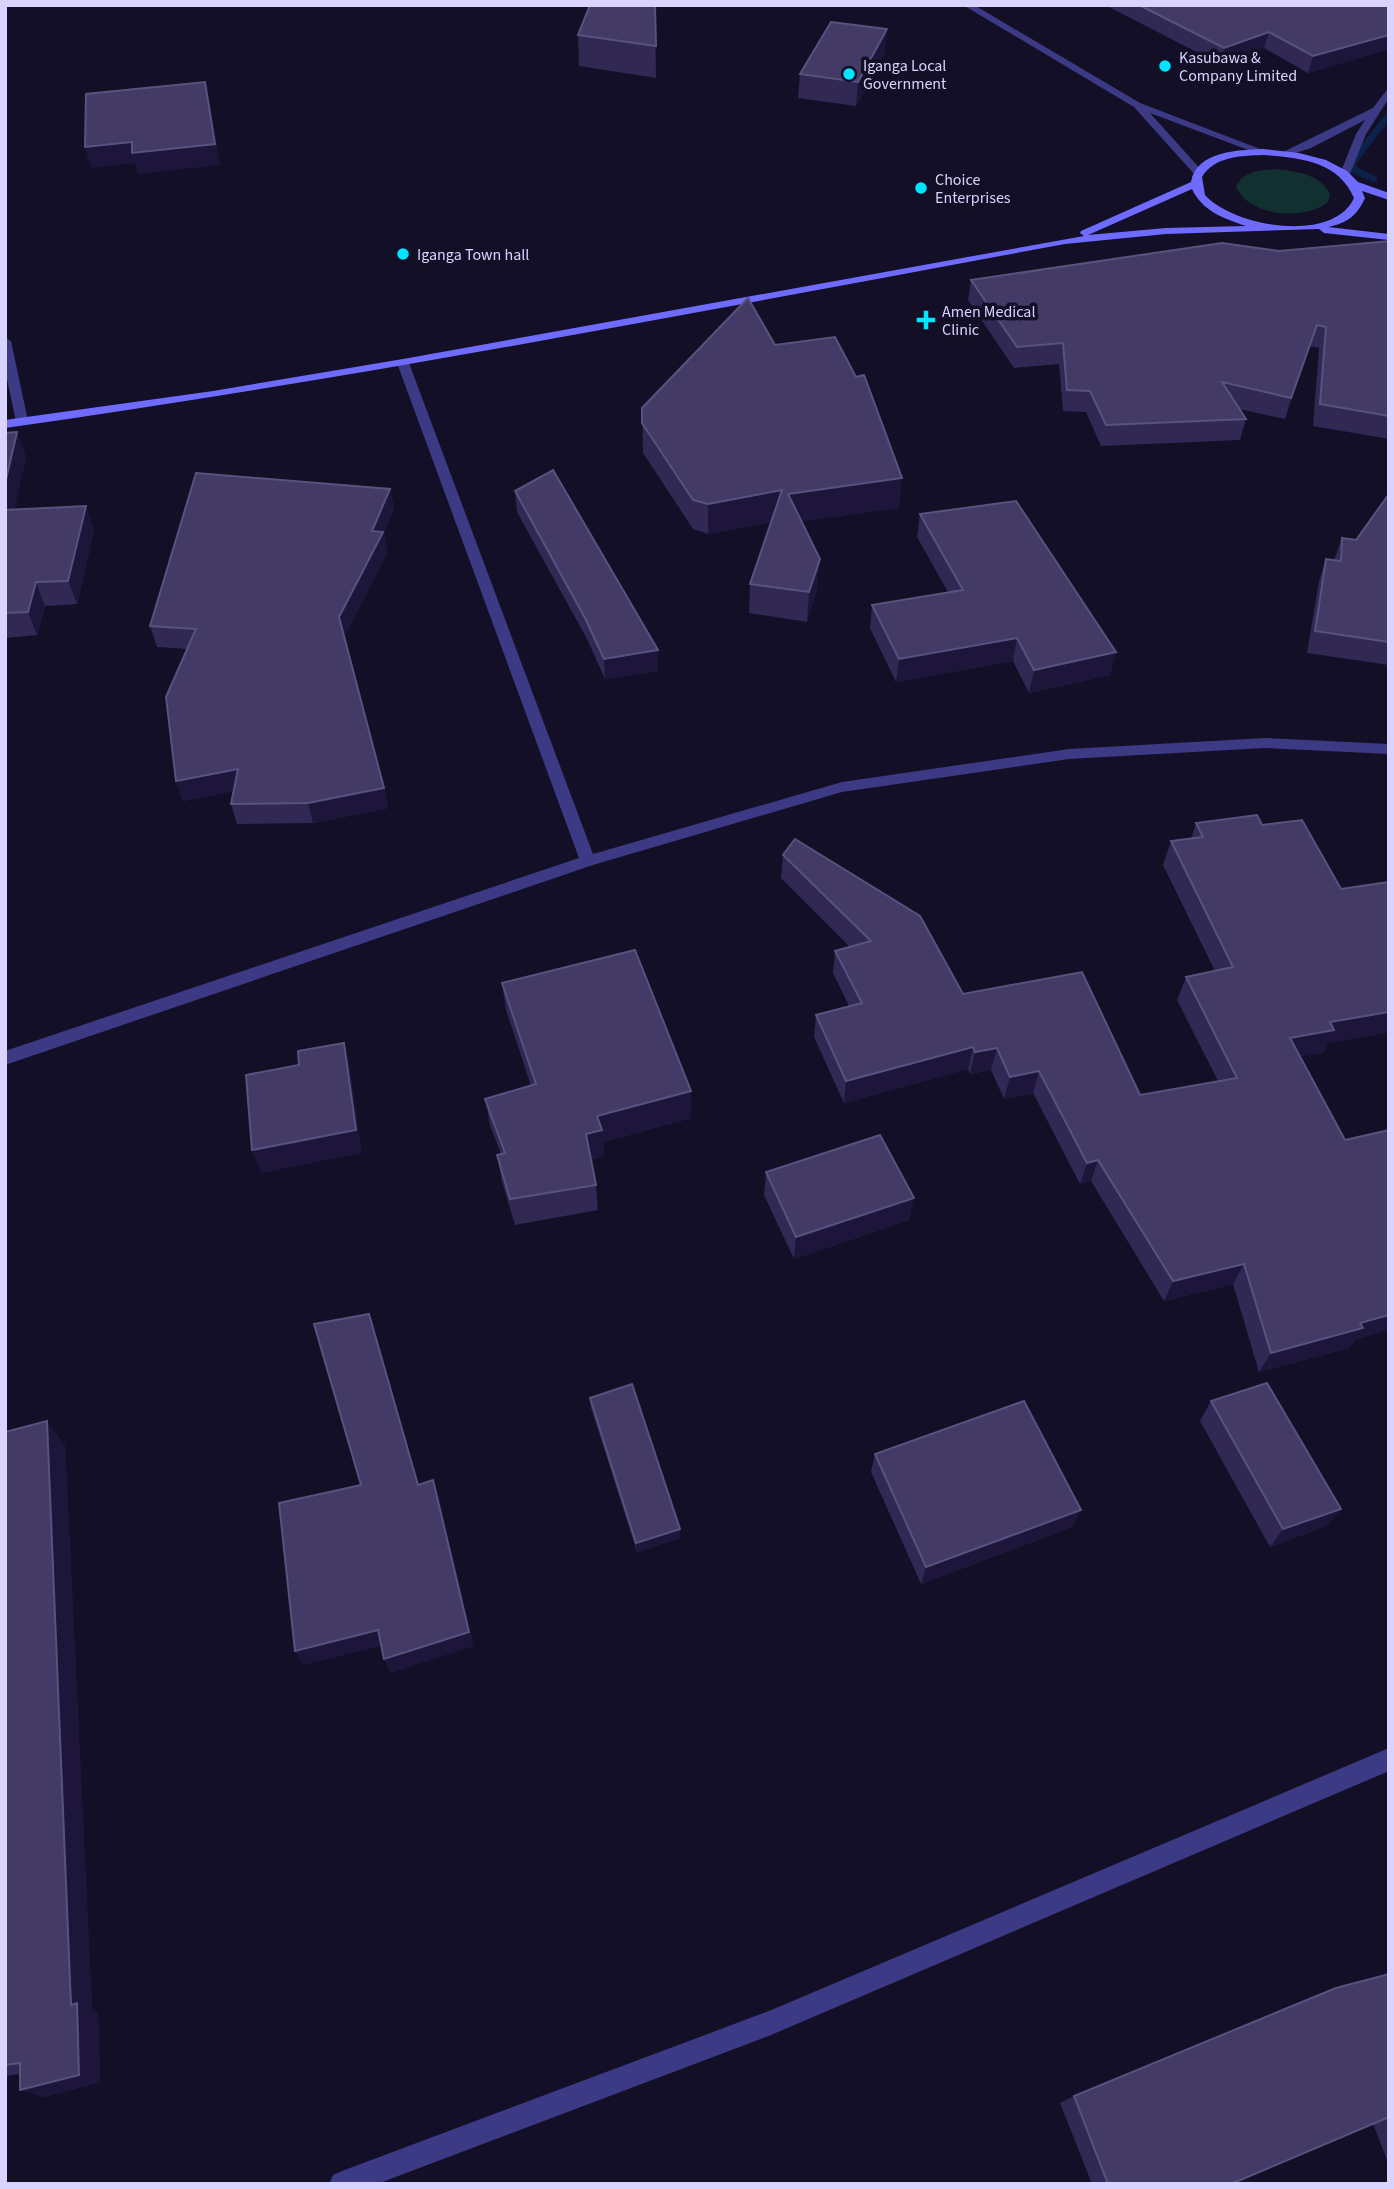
<svg xmlns="http://www.w3.org/2000/svg" width="1394" height="2189" viewBox="0 0 1394 2189" font-family="'Source Sans 3',sans-serif">
  <rect width="100%" height="100%" fill="#130f26"/>
  <path fill="#12302f" d="M1275,169C1296,171 1320,174 1330,194L1328,202C1305,221 1249,217 1236,187C1243,171 1259,170 1275,169Z"/>
  <g fill="none" stroke-linecap="round" stroke-linejoin="round">
    <path fill="#0c2248" fill-rule="evenodd" d="M1389,110V120L1356,164L1358,168L1377,177V181L1373,182L1350,172L1346,164Z"/>
    <g fill="#3d3a85" fill-rule="evenodd">
      <path d="M1389,87V98L1366,134L1349,176L1340,174L1356,134L1365,120L1311,148L1286,156L1281,153L1373,108Z"/>
      <path d="M5,338L11,341L28,421L22,425L16,421L5,370Z"/>
      <path d="M403,359L409,363L593,854L842,782L1069,749L1265,738L1389,744V754L1265,748L1069,759L842,792L593,865L5,1065V1051L579,858L397,363Z"/>
      <path d="M1389,1748V1771L771,2035L377,2184H329L333,2175L342,2171L769,2011Z"/>
    </g>
    <path fill="#3d3a85" fill-rule="evenodd" d="M963,5H974L1140,103L1268,152L1259,154L1150,113L1204,173L1195,175L1134,107Z"/>
    <path fill="#6f6bff" fill-rule="evenodd" d="M1263,149L1299,153L1326,160L1347,171L1358,182L1389,193V200L1362,191L1365,198C1357,216 1347,223 1328,227L1389,234V240L1324,233L1319,229L1166,234L1065,244C712,309 361,378 5,428V420L213,391L403,359L1084,236L1080,233L1081,231L1191,182C1196,151 1239,150 1263,149ZM1263,155C1300,158 1338,161 1354,198C1333,244 1234,227 1205,195L1202,177C1215,156 1241,156 1263,155ZM1192,189C1202,211 1225,219 1246,226L1166,228L1088,235Z"/>
  </g>
  <g fill="#312854">
    <path d="M655,5L656,78L579,66L578,35Z"/>
    <path d="M1105,5H1389V49L1308,73L1264,48L1220,64Z"/>
    <path d="M885,52L856,106L798,98L800,74Z"/>
    <path d="M1389,241V439L1313,426L1319,348L1310,346L1285,419L1239,409L1246,419L1240,440L1101,446L1086,412L1063,411L1059,364L1014,368L968,300L971,280Z"/>
    <path d="M775,345L899,508L801,521L817,589L807,622L749,613L750,584L771,522L708,534L693,529L643,453L642,408Z"/>
    <path d="M5,433L26,456L14,509L94,530L77,604L45,606L37,635L5,638Z"/>
    <path d="M390,489L394,509L384,533L387,553L344,637L384,788L388,808L313,823L237,824L231,804L233,791L183,801L176,781L187,649L157,647L150,626Z"/>
    <path d="M515,491L658,650V671L605,679L587,639L517,512Z"/>
    <path d="M1389,494V665L1307,653L1319,581L1326,559L1334,560L1342,538L1356,540Z"/>
    <path d="M920,514L1116,652L1110,675L1029,693L1013,661L896,682L870,628L872,605L948,592L917,537Z"/>
    <path d="M1196,823L1262,825L1341,889L1389,882V1032L1328,1043L1323,1053L1300,1056L1355,1340L1349,1348L1259,1372L1233,1284L1164,1301L1091,1181L1080,1184L1033,1093L1004,1099L991,1070L970,1074L968,1069L844,1103L814,1037L816,1015L849,1006L833,973L835,951L850,947L781,878L783,855L963,994L1140,1095L1218,1081L1177,1000L1186,977L1215,971L1163,865L1171,841L1191,839Z"/>
    <path d="M502,983L691,1118L603,1142L604,1156L591,1160L596,1185L598,1210L515,1225L502,1182L497,1155L501,1154L490,1125L485,1099L531,1086L506,1010Z"/>
    <path d="M766,1172L909,1220L794,1259L764,1195Z"/>
    <path d="M590,1398L680,1529V1538L637,1552L591,1408Z"/>
    <path d="M1211,1401L1341,1509L1326,1526L1270,1547L1200,1421Z"/>
    <path d="M5,1432L65,1445L92,2010L98,2013L100,2082L44,2097L20,2074L5,2076Z"/>
    <path d="M875,1454L1081,1510L1072,1527L921,1584L871,1472Z"/>
    <path d="M1389,1974V2165L1373,2124L1231,2184H1092L1060,2103L1074,2096Z"/>
  </g>
  <g fill="#1d163a">
    <path d="M887,29L885,52L856,106L858,82Z"/>
    <path d="M1269,32L1264,48L1220,64L1224,48Z"/>
    <path d="M1389,35V49L1308,73L1313,56Z"/>
    <path d="M205,82L210,103L220,165L138,174L135,163L91,168L85,147Z"/>
    <path d="M1317,325L1310,346L1285,419L1291,398Z"/>
    <path d="M17,432L26,456L9,534L5,525V484Z"/>
    <path d="M902,478L899,508L786,523L788,494Z"/>
    <path d="M390,489L394,509L384,533L387,553L344,638L339,617L372,531Z"/>
    <path d="M782,490L780,520L708,534V504Z"/>
    <path d="M86,506L94,530L77,604L68,581Z"/>
    <path d="M820,559L817,589L807,622L809,592Z"/>
    <path d="M36,582L45,606L37,635L28,612Z"/>
    <path d="M1017,638L1013,661L896,682L899,659Z"/>
    <path d="M658,650V671L605,679L604,659Z"/>
    <path d="M1116,652L1110,675L1029,693L1034,670Z"/>
    <path d="M238,769L244,789L183,801L176,781Z"/>
    <path d="M384,788L388,808L313,823L308,803Z"/>
    <path d="M1389,1012V1032L1328,1043L1323,1053L1280,1060L1290,1038L1330,1022Z"/>
    <path d="M344,1043L350,1067L362,1153L261,1173L252,1150Z"/>
    <path d="M973,1047L968,1069L844,1103L846,1081Z"/>
    <path d="M997,1048L991,1070L970,1074L975,1052Z"/>
    <path d="M1039,1071L1033,1093L1004,1099L1010,1077Z"/>
    <path d="M691,1091V1118L603,1142L604,1156L588,1161L586,1134L597,1116Z"/>
    <path d="M1098,1160L1091,1181L1080,1184L1087,1163Z"/>
    <path d="M914,1198L909,1220L794,1259L796,1237Z"/>
    <path d="M1244,1264L1233,1284L1164,1301L1173,1281Z"/>
    <path d="M369,1314L375,1333L424,1502L418,1485Z"/>
    <path d="M1389,1315V1330L1355,1340L1349,1348L1259,1372L1271,1353L1360,1323Z"/>
    <path d="M47,1421L65,1445L92,2010L98,2013L100,2082L44,2097L20,2090L71,2005Z"/>
    <path d="M433,1480L439,1497L474,1646L391,1673L384,1659Z"/>
    <path d="M1341,1509L1326,1526L1270,1547L1283,1529Z"/>
    <path d="M1081,1510L1072,1527L921,1584L926,1567Z"/>
    <path d="M680,1529V1538L637,1552L636,1543Z"/>
    <path d="M378,1630L385,1645L304,1665L295,1651Z"/>
  </g>
  <g fill="#433a66" stroke="#5a527e" stroke-width="2">
    <path d="M590,5H655L656,46L578,35Z"/>
    <path d="M1139,5H1389V35L1313,56L1269,32L1224,48Z"/>
    <path d="M831,22L887,29L858,82L800,74Z"/>
    <path d="M205,82L215,144L132,153V142L85,147L86,94Z"/>
    <path d="M1389,241V416L1320,404L1326,327L1317,325L1291,398L1222,382L1246,419L1106,425L1090,391L1067,390L1063,343L1017,347L971,280L1222,243L1279,251Z"/>
    <path d="M748,298L775,345L835,337L856,377L864,375L902,478L788,494L820,559L809,592L750,584L782,490L708,504L693,500L642,423V408Z"/>
    <path d="M17,432L5,484V433Z"/>
    <path d="M553,470L658,650L604,659L585,618L515,491Z"/>
    <path d="M196,473L390,489L372,531L383,532L339,617L384,788L308,803L231,804L238,769L176,781L166,697L196,629L150,626Z"/>
    <path d="M1389,494V642L1315,631L1326,559L1341,561L1342,538L1356,540Z"/>
    <path d="M1016,501L1116,652L1034,670L1017,638L899,659L872,605L963,590L920,514Z"/>
    <path d="M86,506L68,581L36,582L28,612L5,613V510Z"/>
    <path d="M1257,815L1262,825L1302,820L1341,889L1389,882V1012L1330,1022L1334,1030L1290,1038L1345,1140L1389,1130V1315L1360,1323L1363,1328L1271,1353L1244,1264L1173,1281L1098,1160L1087,1163L1039,1071L1010,1077L997,1048L975,1052L973,1047L846,1081L816,1015L862,1003L835,951L871,941L783,855L795,839L920,916L963,994L1082,972L1140,1095L1237,1078L1186,977L1233,967L1171,841L1203,837L1196,823Z"/>
    <path d="M635,950L691,1091L597,1116L602,1130L586,1134L596,1185L510,1199L497,1155L505,1153L485,1099L536,1084L502,983Z"/>
    <path d="M344,1043L356,1130L252,1150L246,1075L299,1065L298,1051Z"/>
    <path d="M880,1135L914,1198L796,1237L766,1172Z"/>
    <path d="M369,1314L418,1485L433,1480L469,1632L384,1659L378,1630L295,1651L279,1503L361,1485L314,1324Z"/>
    <path d="M1267,1383L1341,1509L1283,1529L1211,1401Z"/>
    <path d="M632,1384L680,1529L636,1543L590,1398Z"/>
    <path d="M1024,1401L1081,1510L926,1567L875,1454Z"/>
    <path d="M47,1421L71,2005L77,2003L79,2075L20,2090V2063L5,2065V1432Z"/>
    <path d="M1389,1974V2117L1231,2184H1108L1074,2096L1336,1988Z"/>
  </g>
  <g fill="#00e5ff" stroke="#130f26" stroke-width="2.5">
    <circle cx="1165" cy="66" r="7"/>
    <circle cx="849" cy="74" r="7"/>
    <circle cx="921" cy="188" r="7"/>
    <circle cx="403" cy="254" r="7"/>
    <path d="M922.5 309.5h7v7h7v7h-7v7h-7v-7h-7v-7h7z"/>
  </g>
  <g text-anchor="middle" stroke-width="7" stroke-linejoin="round" paint-order="stroke">
    <g font-size="16" fill="#d9d4ff" stroke="#130f26" text-anchor="start">
      <text x="1179" y="63">Kasubawa &amp;<tspan x="1179" dy="18">Company Limited</tspan></text>
      <text x="863" y="71">Iganga Local<tspan x="863" dy="18">Government</tspan></text>
      <text x="935" y="185">Choice<tspan x="935" dy="18">Enterprises</tspan></text>
      <text x="417" y="260">Iganga Town hall</text>
      <text x="942" y="317">Amen Medical<tspan x="942" dy="18">Clinic</tspan></text>
    </g>
  </g>
  <rect width="1394" height="2189" fill="none" stroke="#d9d4ff" stroke-width="14"/>
</svg>
